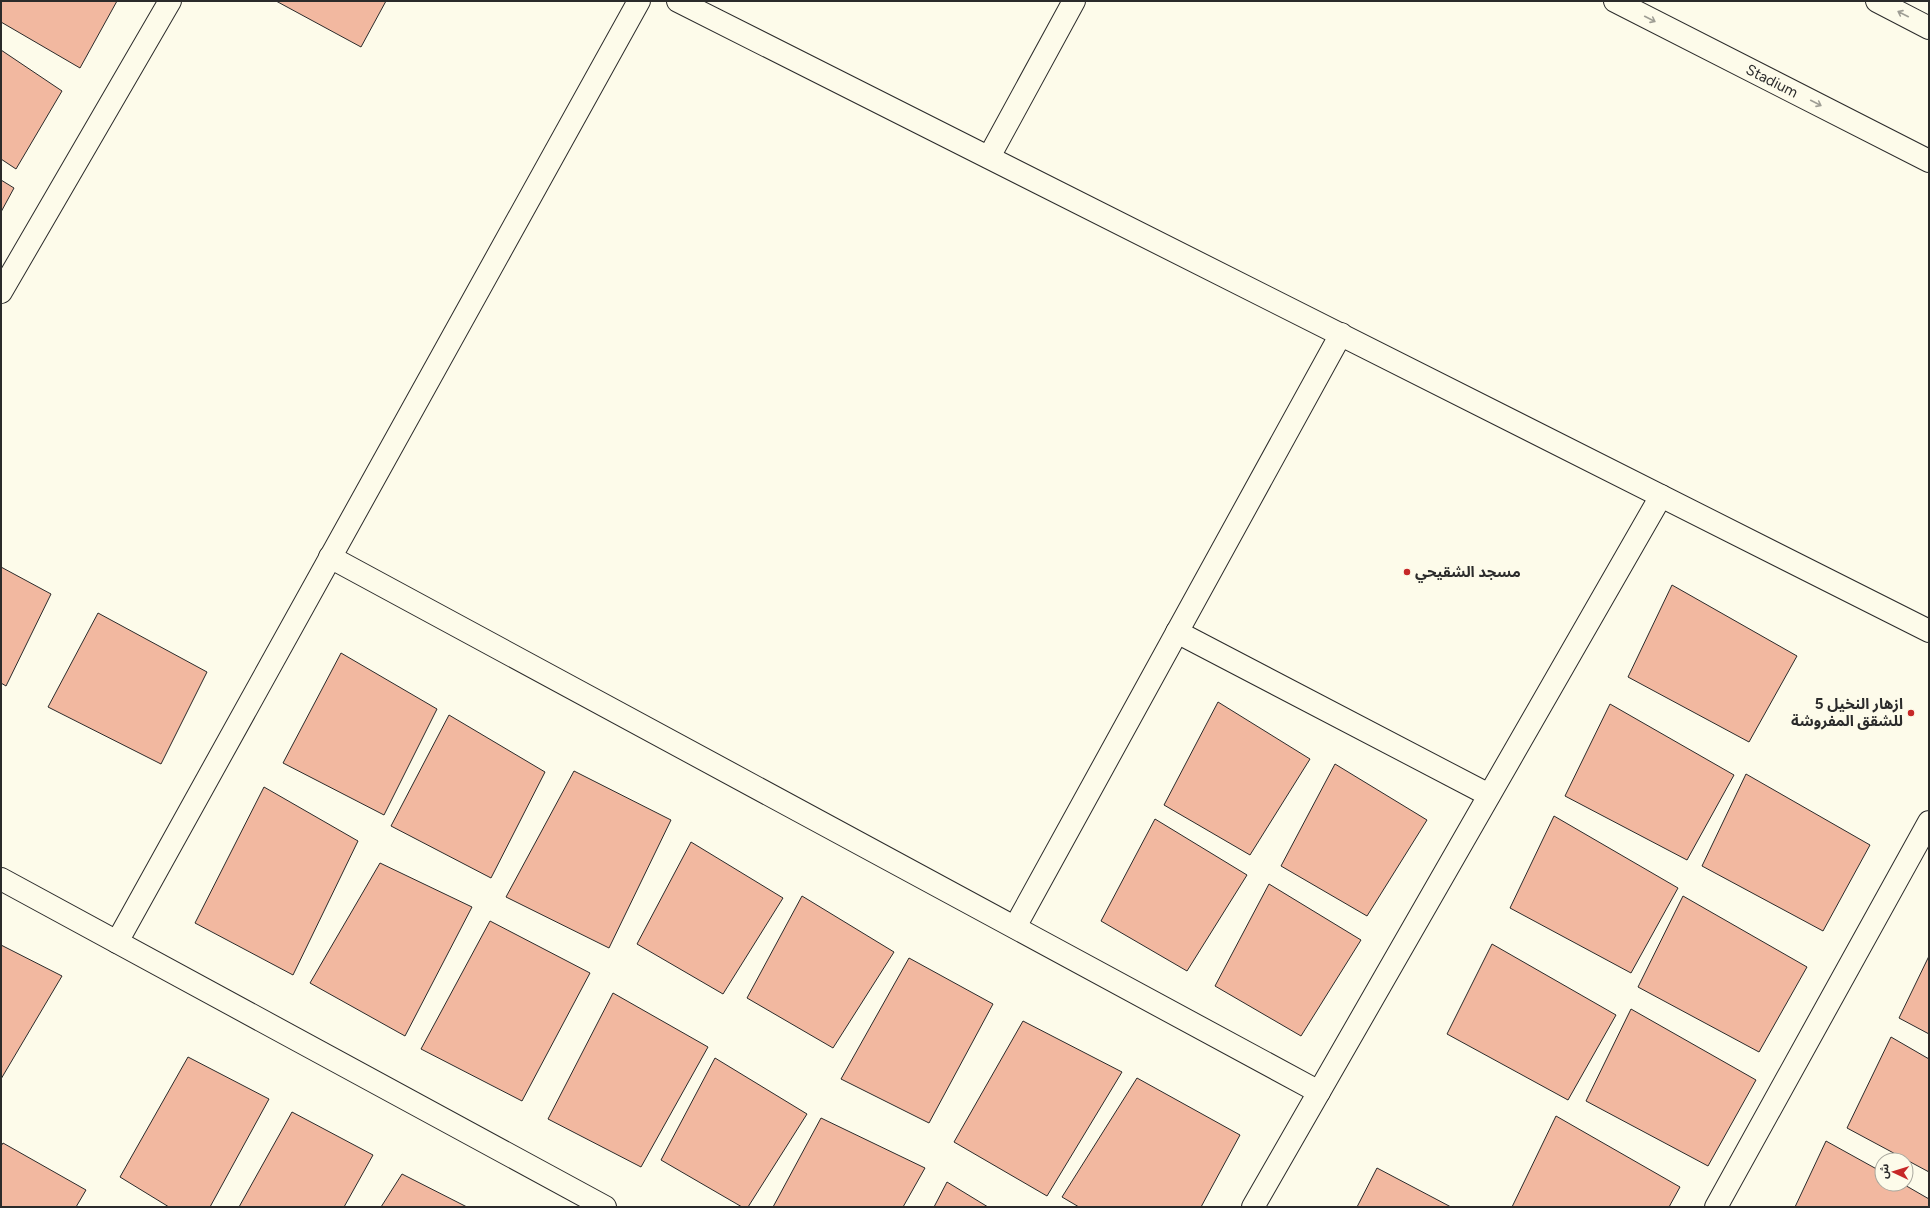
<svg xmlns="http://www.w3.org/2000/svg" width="1930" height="1208" viewBox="0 0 1930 1208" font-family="Figtree,'Noto Sans Arabic',sans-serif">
  <rect width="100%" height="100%" fill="#fdfbea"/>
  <g fill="#f2b8a0" stroke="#2b2b2b">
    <path d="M1,1H117L80,68L1,22Z"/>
    <path d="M276,1H386L361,47Z"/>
    <path d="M1,50L62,91L16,169L1,159Z"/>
    <path d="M1,180L14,188L1,212Z"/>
    <path d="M1,567L51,594L6,686L1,683Z"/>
    <path d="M1672,585L1797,656L1749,742L1628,677Z"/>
    <path d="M98,613L207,672L161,764L48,707Z"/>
    <path d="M341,653L437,709L384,815L283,763Z"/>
    <path d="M1218,702L1310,759L1250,855L1164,805Z"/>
    <path d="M1610,704L1734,775L1687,860L1565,796Z"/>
    <path d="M449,715L545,772L491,878L391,826Z"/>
    <path d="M1335,764L1427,820L1367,916L1281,866Z"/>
    <path d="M574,771L671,820L609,948L506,897Z"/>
    <path d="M1746,774L1870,845L1823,931L1702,866Z"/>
    <path d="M264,787L358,841L293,975L195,923Z"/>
    <path d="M1554,816L1678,888L1631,973L1510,908Z"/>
    <path d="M1155,819L1247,875L1187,971L1101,921Z"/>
    <path d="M691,842L783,898L723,994L637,944Z"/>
    <path d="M380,863L472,907L405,1036L310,983Z"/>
    <path d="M1269,884L1361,940L1301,1036L1215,986Z"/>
    <path d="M802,896L894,952L833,1048L747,998Z"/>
    <path d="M1683,896L1807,967L1759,1052L1638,987Z"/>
    <path d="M490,921L590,973L522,1101L421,1049Z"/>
    <path d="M1492,944L1616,1015L1568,1100L1447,1034Z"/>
    <path d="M1,945L62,976L1,1079Z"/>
    <path d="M1929,956V1034L1899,1018Z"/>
    <path d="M909,958L993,1004L929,1123L841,1079Z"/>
    <path d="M613,993L708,1047L641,1167L548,1119Z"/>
    <path d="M1631,1009L1756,1080L1708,1166L1586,1101Z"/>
    <path d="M1023,1021L1122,1072L1047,1196L954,1142Z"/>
    <path d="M1891,1037L1929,1059V1172L1847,1128Z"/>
    <path d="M188,1057L269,1099L210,1207H169L120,1177Z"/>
    <path d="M715,1058L807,1114L748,1207H742L661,1160Z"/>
    <path d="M1137,1078L1240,1135L1201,1207H1079L1062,1197Z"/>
    <path d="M292,1112L373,1155L344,1207H239Z"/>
    <path d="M1556,1116L1680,1187L1669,1207H1512Z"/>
    <path d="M821,1118L925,1168L903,1207H773Z"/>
    <path d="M1826,1141L1882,1172V1184H1903L1929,1199V1207H1795Z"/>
    <path d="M3,1143L86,1190L76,1207H1V1146Z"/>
    <path d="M1377,1168L1451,1207H1357Z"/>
    <path d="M402,1174L467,1207H381Z"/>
    <path d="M947,1182L988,1207H934Z"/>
  </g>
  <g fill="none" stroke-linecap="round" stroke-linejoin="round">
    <g stroke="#2b2b2b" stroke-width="24">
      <g id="minor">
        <path d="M678,1L1929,631"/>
        <path d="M989,157L1074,1"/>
        <path d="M1,292L170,1"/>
        <path d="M330,557L1319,1092"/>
        <path d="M1177,632L1489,795"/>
        <path d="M1,879L605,1207"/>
        <path d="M1015,927L1341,334"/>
        <path d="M117,942L639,1"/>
        <path d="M1253,1207L1661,496"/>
        <path d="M1716,1207L1929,822"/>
      </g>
    </g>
    <g stroke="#2b2b2b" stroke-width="24">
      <g id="major">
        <path d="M1615,1L1929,161"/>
        <path d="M1877,1L1929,28"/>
      </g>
    </g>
    <use href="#minor" stroke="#fdfbea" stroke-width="22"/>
    <use href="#major" stroke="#fdfbea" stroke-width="22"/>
  </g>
  <defs><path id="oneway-shaft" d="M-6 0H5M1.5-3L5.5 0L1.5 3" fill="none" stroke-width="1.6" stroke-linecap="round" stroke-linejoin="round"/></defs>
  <g stroke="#9e9d94">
    <use href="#oneway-shaft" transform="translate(1903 14) rotate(-153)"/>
    <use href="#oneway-shaft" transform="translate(1650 19) rotate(27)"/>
    <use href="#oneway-shaft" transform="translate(1816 103) rotate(27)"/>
  </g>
  <g fill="#c62828" stroke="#fdfbea" stroke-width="1.5">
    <circle cx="1407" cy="572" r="4"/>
    <circle cx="1911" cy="713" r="4"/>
  </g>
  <g text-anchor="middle" stroke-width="3" stroke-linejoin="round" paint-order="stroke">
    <g font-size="15" fill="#2b2b2b" stroke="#fdfbea">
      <text transform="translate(1772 81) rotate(27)" y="5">Stadium</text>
    </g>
    <g font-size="15" font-weight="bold" fill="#2b2b2b" stroke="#fdfbea" text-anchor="start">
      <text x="1415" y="577">مسجد الشقيحي</text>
      <text x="1903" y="709" text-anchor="end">ازهار النخيل 5<tspan x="1903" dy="17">للشقق المفروشة</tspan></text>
    </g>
  </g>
  <rect width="1930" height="1208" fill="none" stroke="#2b2b2b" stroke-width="4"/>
  <g transform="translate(1894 1172) rotate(274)"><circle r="19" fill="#fdfbea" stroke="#a9a89e"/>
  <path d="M0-3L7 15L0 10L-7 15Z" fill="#c62828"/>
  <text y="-6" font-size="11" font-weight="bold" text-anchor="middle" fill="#2b2b2b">ش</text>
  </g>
</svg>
